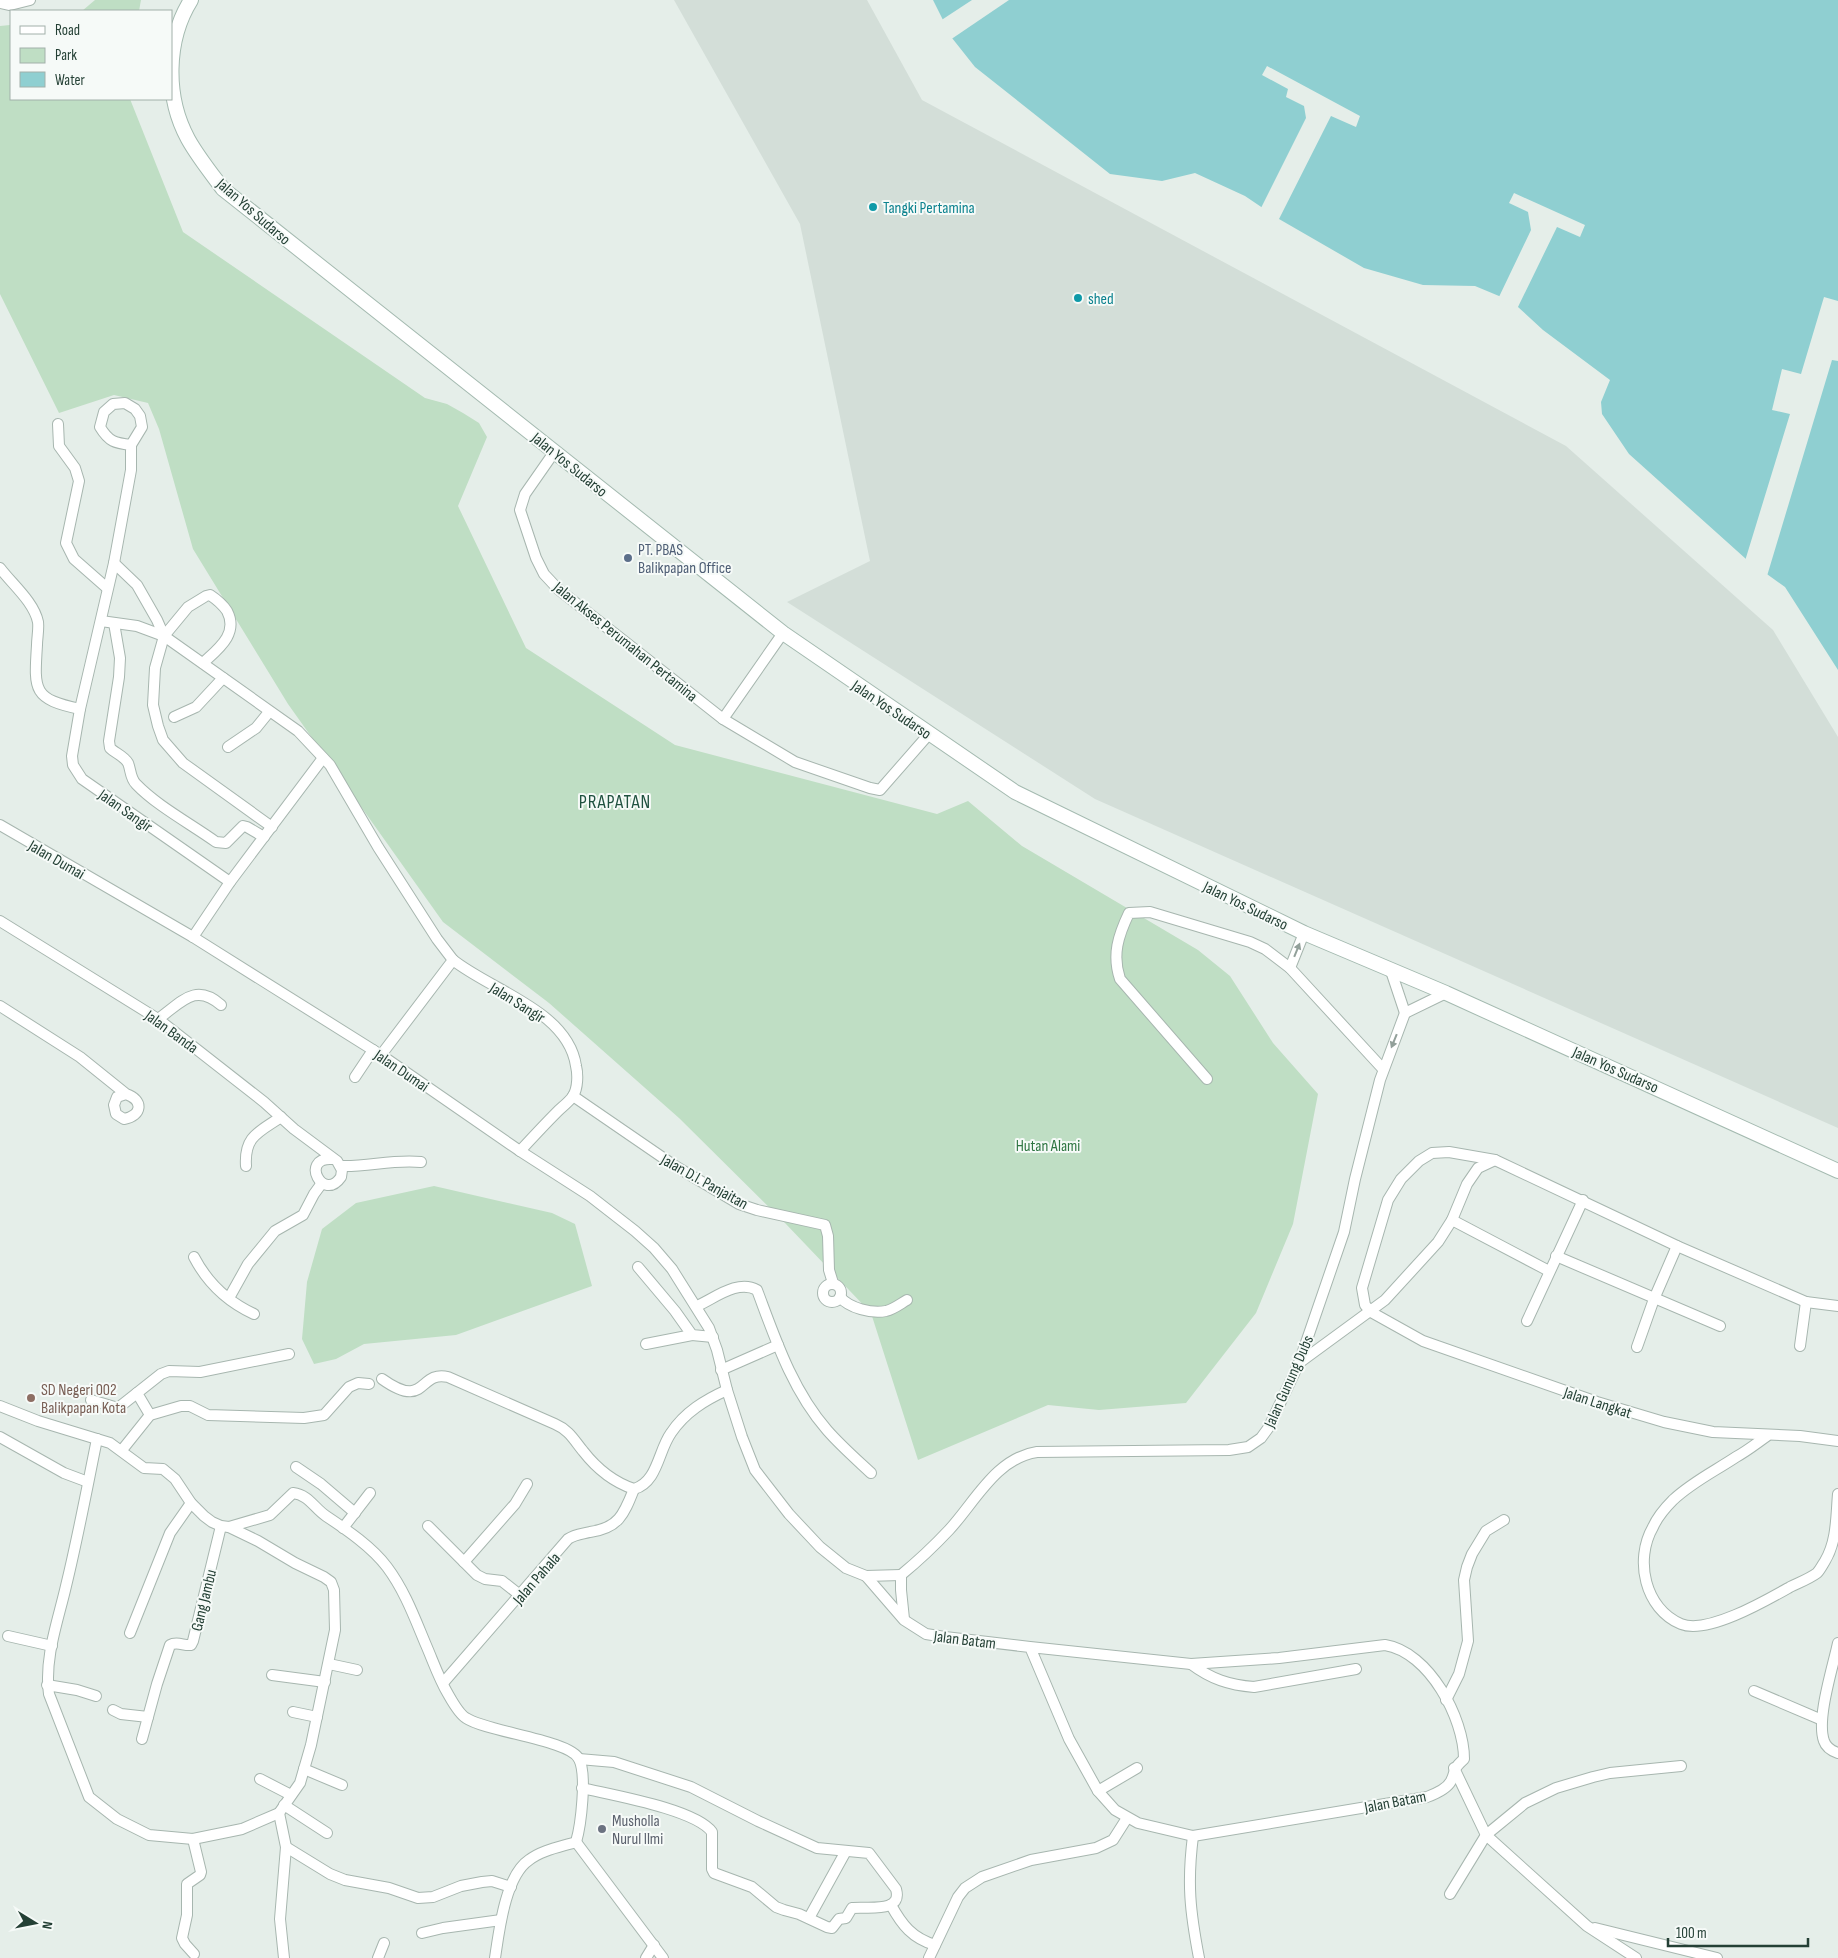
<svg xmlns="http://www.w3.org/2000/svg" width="1838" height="1958" viewBox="0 0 1838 1958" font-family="'Sofia Sans Condensed',sans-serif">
  <rect width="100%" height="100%" fill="#e5eee9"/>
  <path fill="#d3ded8" d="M674,0H867L922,100L1566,446L1773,630L1838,737V1128L1095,799L787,602L870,561L800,224Z"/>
  <g fill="#bfdec4">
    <path d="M95,0H141L139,11H82Z"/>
    <path d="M10,25L11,99H130L183,232L425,398L447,404L463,413L479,423L487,437L458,506L526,648L675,745L937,814L968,801L1022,846L1198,950L1230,976L1273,1043L1318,1094L1293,1224L1256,1313L1186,1403L1099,1410L1048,1405L918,1460L871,1313L785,1223L679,1118L549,1003L443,922L288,704L193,549L159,429L148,403L114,395L59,413L0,294V26Z"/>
    <path d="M434,1186L552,1213L575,1224L592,1286L456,1335L364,1344L336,1359L314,1364L302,1339L307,1282L322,1229L356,1203Z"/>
  </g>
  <path fill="#8fcfd1" d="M933,0H1838V670L1785,587L1746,559L1629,454L1602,414L1601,402L1610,380L1543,330L1518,307L1499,296L1475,286L1423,285L1364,268L1279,219L1245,196L1195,173L1162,181L1110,174L975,67L952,38Z"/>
  <g fill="#e5eee9">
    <path d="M972,0H1009L950,40L940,21Z"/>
    <path d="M1267,66L1360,116L1356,127L1331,116L1278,221L1261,208L1306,118L1304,106L1286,97L1288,89L1262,75Z"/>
    <path d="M1514,193L1585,225L1580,237L1557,227L1517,309L1498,299L1531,230L1528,212L1509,203Z"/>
    <path d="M1824,297L1838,301V361L1832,360L1767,576L1745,561L1790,414L1772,410L1782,369L1801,374Z"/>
  </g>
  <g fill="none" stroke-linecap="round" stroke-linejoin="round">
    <g stroke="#a7b6af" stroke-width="12">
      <g id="street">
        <path d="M0,3L10,5L30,0"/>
        <path d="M58,424L59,446L75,468L79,481L66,543L74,559L107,588"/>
        <path d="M131,445C115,443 109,442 100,427L104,412L113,404L125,403L135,409L140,416L142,427L131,445V470L114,563L80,709L72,756L73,765L82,779L230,882"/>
        <path d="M555,451L525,494L520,510L536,558L544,574L558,589L723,719L783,633"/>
        <path d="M114,563L137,585L157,620L164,636"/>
        <path d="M0,568C12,584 34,602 38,622C39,629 37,638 37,645C34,691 33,699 80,709"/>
        <path d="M101,621L137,626L164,636L298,731L330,765L378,847L437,939L453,960L381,1055"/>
        <path d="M114,623L120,658L119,677L109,741L110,748C115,753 124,756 128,763C131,770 130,778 136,784C157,806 191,824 216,842L226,843L243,826L247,827L264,837"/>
        <path d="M203,663C218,649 239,634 227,611C223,605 216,599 210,595L206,596L188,607L164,636L155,668L153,705L158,726L163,740L183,763L272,827"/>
        <path d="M174,717L196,707L223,678"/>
        <path d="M723,719L795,762L870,788L880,790L929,734"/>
        <path d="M228,747L256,728L269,712"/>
        <path d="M0,825L193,937L381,1055L520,1151L590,1196L635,1231L654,1248L672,1269L709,1328L717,1350L727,1390L742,1437L755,1470L789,1514L820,1547L846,1568L866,1576L901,1575"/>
        <path d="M0,921L158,1019L264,1102L294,1129L337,1161L342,1170L341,1177C323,1203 300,1158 331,1159"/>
        <path d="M193,937L230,882L323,758"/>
        <path d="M453,960C492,991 568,1011 576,1066C578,1074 578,1088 573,1096C569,1102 562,1107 557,1112C544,1125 532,1138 520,1151"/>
        <path d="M1290,968L1304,933"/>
        <path d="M1390,968L1405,1013"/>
        <path d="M0,1006L80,1057L126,1094C144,1100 142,1116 124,1119L116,1114L114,1105L117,1097L126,1094"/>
        <path d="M1405,1013L1446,993"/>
        <path d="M158,1019C181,1003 195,982 221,1005"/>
        <path d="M355,1077L373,1050"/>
        <path d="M1207,1079L1120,979C1112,955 1118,936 1129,913L1150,912L1250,942L1265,949L1290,968L1383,1069"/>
        <path d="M573,1096L675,1166L739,1204L757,1210L825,1225L828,1236L829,1270L833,1283"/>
        <path d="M246,1166C244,1136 259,1132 281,1117"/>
        <path d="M341,1166C368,1167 393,1159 421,1162"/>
        <path d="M1452,1220L1549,1271"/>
        <path d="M1556,1256L1720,1326"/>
        <path d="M194,1257C207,1282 228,1302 254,1314"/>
        <path d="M638,1267L675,1311L692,1335L713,1337"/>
        <circle cx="832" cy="1293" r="9"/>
        <path d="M840,1297C849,1308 872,1314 886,1311C894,1309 900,1304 907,1300"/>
        <path d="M229,1298L248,1264L275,1231L303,1215L314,1194L322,1183"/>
        <path d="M697,1306C715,1298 738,1279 757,1290C775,1338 792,1390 827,1430C840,1445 856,1459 871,1473"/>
        <path d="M1838,1306L1806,1302L1677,1246L1495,1160L1449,1152L1432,1153L1419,1161L1401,1179L1388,1200L1362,1288L1365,1305L1371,1312L1423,1341L1597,1402L1664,1422L1713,1432L1800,1436L1838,1441"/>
        <path d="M1527,1321L1583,1200"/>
        <path d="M646,1344L692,1335"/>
        <path d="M1800,1346L1806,1302"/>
        <path d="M1637,1347L1654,1299L1677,1246"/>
        <path d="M1299,1363L1385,1300L1438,1242L1452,1220L1467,1184L1478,1168L1495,1160"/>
        <path d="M721,1370L778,1345"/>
        <path d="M382,1379C427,1411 418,1370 448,1377L555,1424C569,1430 574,1440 583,1451C597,1469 613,1482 634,1489C658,1482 658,1451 671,1433C685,1412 705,1400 727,1390"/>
        <path d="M91,1400L118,1408L137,1393"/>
        <path d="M0,1406L38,1421L110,1443L144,1468L163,1469L175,1479L191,1503L204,1516L212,1522L221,1526L229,1527L270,1515L293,1493C309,1495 314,1508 326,1516C347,1530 372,1547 387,1567C405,1591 415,1619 426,1645C433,1661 439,1679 448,1694C452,1701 459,1714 466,1718C487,1732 570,1740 579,1759C587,1775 581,1825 576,1842C560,1847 542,1850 529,1860C505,1876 499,1932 495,1958"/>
        <path d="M150,1415L137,1393L161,1374L169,1371L200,1372L289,1354"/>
        <path d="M1767,1436C1757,1443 1747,1451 1736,1457C1715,1471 1692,1482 1673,1500C1666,1507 1657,1518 1653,1527C1634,1560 1645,1609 1681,1624C1707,1635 1767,1600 1790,1587C1798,1583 1809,1579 1817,1573C1820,1570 1823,1564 1825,1561C1837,1541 1836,1517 1838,1494"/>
        <path d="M0,1437L64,1473L88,1482"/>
        <path d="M97,1439C87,1488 78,1537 66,1586C58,1621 44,1658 49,1694L89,1797L117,1819L149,1835L193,1839L242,1829L279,1813L300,1783L311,1745L335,1630L334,1590L331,1582L324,1577L295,1563L258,1541L229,1527"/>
        <path d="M122,1450L150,1415L181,1406H190L208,1415L304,1418L324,1415L349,1387L358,1383L369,1384"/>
        <path d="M296,1467L321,1484L355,1513"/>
        <path d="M428,1526L477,1575L485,1579L502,1581L521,1596"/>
        <path d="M343,1528L370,1493"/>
        <path d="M464,1562L515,1504L527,1484"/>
        <path d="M901,1575C918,1561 934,1546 949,1530C975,1502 996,1458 1037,1452L1229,1450L1248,1447L1261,1438L1269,1427L1299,1363L1344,1232L1355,1179L1380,1080L1405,1013"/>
        <path d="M901,1575V1590L904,1619"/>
        <path d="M866,1576L904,1620L926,1634L945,1637L1030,1647L1191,1664L1279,1658L1385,1645C1429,1652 1464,1718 1464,1759C1451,1771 1457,1769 1451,1781C1447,1789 1435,1794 1427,1797L1193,1836L1138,1823L1115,1810L1098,1791L1069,1739L1030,1647"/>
        <path d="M130,1633L170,1533L191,1503"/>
        <path d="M8,1636L52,1646"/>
        <path d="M1838,1643C1833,1667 1816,1719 1824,1741C1826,1747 1832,1751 1838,1753"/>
        <path d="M329,1664L357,1670"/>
        <path d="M1191,1664C1211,1679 1229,1685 1254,1687L1356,1669"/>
        <path d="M272,1675L325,1682"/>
        <path d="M443,1683L568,1539C575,1534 582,1534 590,1532C619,1528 624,1514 634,1489"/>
        <path d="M47,1685L77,1690L96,1696"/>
        <path d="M1754,1691L1822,1720"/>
        <path d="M1446,1700L1459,1674L1468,1641L1464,1580L1467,1567L1472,1554L1486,1531L1504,1520"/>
        <path d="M113,1710L121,1714L148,1717"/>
        <path d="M293,1712L317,1717"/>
        <path d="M142,1739L157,1684L170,1645C177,1641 184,1646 191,1645L193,1641L221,1526"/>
        <path d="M579,1759L614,1762L691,1787L758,1821L817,1848L869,1853L896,1889C903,1914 866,1906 852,1908L846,1918L839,1919L832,1928L827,1927L799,1914L784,1910L776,1907L752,1887L714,1873L712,1869V1832C695,1809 611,1795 582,1788"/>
        <path d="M1454,1768L1486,1835L1587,1926L1636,1958"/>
        <path d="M304,1769L342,1785"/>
        <path d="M260,1779L291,1795"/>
        <path d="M1098,1791L1137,1768"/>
        <path d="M284,1805L327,1833"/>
        <path d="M279,1813L286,1847L280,1919L284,1958"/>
        <path d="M1193,1836C1187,1883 1190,1911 1199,1958"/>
        <path d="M193,1839L201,1872L200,1875L187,1884V1915L182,1938L185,1944L194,1954"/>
        <path d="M576,1842L663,1958"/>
        <path d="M286,1847L330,1874L345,1880L389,1888L418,1898L433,1897L461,1886L482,1882L492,1881L511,1887"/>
        <path d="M1450,1894L1486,1835L1525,1803L1556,1788L1593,1777L1610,1773L1681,1766"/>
        <path d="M891,1905C902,1925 912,1938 935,1945"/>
        <path d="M809,1918L846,1851"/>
        <path d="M1595,1928L1717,1958"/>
        <path d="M422,1933L443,1928L501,1920"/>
        <path d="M378,1958L384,1943"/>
        <path d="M646,1958L654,1945"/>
        <path d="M929,1958L958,1897L965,1888L982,1877L1031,1860L1096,1848L1113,1840L1127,1818"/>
      </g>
    </g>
    <g stroke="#a4bab0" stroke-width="16">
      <path id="secondary" d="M191,0C166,40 165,97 188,139C198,157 211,173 223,189L783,633L1015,792L1304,933L1446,993L1838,1171"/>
    </g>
    <use href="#street" stroke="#fff" stroke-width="10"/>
    <use href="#secondary" stroke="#fff" stroke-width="14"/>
  </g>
  <defs><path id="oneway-solid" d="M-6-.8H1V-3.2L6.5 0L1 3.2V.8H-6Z" transform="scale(1.25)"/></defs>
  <g fill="#92a09a">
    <use href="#oneway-solid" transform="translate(1297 950) rotate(-68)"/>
    <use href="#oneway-solid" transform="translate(1394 1041) rotate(112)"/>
  </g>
  <g fill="#0f9aa8" stroke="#f6faf8" stroke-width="2">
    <circle cx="873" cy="207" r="5"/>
    <circle cx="1078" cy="298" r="5"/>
  </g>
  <circle fill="#5c6f8a" stroke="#f6faf8" stroke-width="2" cx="628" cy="558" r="5"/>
  <circle fill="#8d6e63" stroke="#f6faf8" stroke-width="2" cx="31" cy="1398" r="5"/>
  <circle fill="#6b7280" stroke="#f6faf8" stroke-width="2" cx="602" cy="1829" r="5"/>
  <g text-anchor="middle" stroke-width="4" stroke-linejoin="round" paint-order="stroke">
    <g font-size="16" fill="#0d838f" stroke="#f6faf8" text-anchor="start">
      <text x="883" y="213">Tangki Pertamina</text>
      <text x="1088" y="304">shed</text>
    </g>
    <g font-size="16" fill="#244035" stroke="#f6faf8">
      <text transform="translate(254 211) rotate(41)" y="6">Jalan Yos Sudarso</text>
      <text transform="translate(570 464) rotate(39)" y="6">Jalan Yos Sudarso</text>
      <text transform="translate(626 641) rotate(39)" y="6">Jalan Akses Perumahan Pertamina</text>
      <text transform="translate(892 709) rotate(34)" y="6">Jalan Yos Sudarso</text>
      <text transform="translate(126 810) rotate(35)" y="6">Jalan Sangir</text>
      <text transform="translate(57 859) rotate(30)" y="6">Jalan Dumai</text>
      <text transform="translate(1246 905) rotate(26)" y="6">Jalan Yos Sudarso</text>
      <text transform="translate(518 1002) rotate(32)" y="6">Jalan Sangir</text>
      <text transform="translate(172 1031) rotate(36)" y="6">Jalan Banda</text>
      <text transform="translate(1616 1069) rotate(24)" y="6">Jalan Yos Sudarso</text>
      <text transform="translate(402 1070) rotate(34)" y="6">Jalan Dumai</text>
      <text transform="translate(705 1181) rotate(29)" y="6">Jalan D.I. Panjaitan</text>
      <text transform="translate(1288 1381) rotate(-66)" y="6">Jalan Gunung Dubs</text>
      <text transform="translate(1598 1402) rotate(18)" y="6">Jalan Langkat</text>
      <text transform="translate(536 1578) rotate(-49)" y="6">Jalan Pahala</text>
      <text transform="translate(203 1600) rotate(-76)" y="6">Gang Jambu</text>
      <text transform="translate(965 1639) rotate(7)" y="6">Jalan Batam</text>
      <text transform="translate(1395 1801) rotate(-11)" y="6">Jalan Batam</text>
    </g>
    <g font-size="16" fill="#4e5e75" stroke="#f6faf8" text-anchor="start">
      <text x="638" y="555">PT. PBAS<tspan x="638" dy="18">Balikpapan Office</tspan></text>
    </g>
    <g font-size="16" fill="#2f7642" stroke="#f6faf8">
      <text x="1048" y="1151">Hutan Alami</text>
    </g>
    <g font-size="16" fill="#785e54" stroke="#f6faf8" text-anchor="start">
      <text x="41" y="1395">SD Negeri 002<tspan x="41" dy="18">Balikpapan Kota</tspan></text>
    </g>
    <g font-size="16" fill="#5b616d" stroke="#f6faf8" text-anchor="start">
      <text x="612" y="1826">Musholla<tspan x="612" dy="18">Nurul Ilmi</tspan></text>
    </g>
    <g font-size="19" letter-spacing="1" fill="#205240" stroke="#f6faf8">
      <text x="615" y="808">PRAPATAN</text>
    </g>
  </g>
  <rect x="10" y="10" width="162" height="90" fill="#f6faf8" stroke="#a2b0aa"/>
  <rect x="20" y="26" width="25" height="8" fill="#ffffff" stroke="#a2b0aa"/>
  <text x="55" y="35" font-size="15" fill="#244035">Road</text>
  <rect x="20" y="48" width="25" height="15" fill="#bfdec4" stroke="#a2b0aa"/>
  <text x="55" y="60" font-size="15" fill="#244035">Park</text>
  <rect x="20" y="72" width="25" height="15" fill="#8fcfd1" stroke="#a2b0aa"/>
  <text x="55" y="85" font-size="15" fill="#244035">Water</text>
  <g transform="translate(35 1923) rotate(100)" stroke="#f6faf8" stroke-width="4" paint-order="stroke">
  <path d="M0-4L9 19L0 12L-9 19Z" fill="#244035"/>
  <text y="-8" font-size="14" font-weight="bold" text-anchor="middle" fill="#244035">N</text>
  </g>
  <path d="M1668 1938v8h140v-8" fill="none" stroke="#244035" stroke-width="2.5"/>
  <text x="1676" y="1938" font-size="15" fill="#244035" stroke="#f6faf8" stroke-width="4" paint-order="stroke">100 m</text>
</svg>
